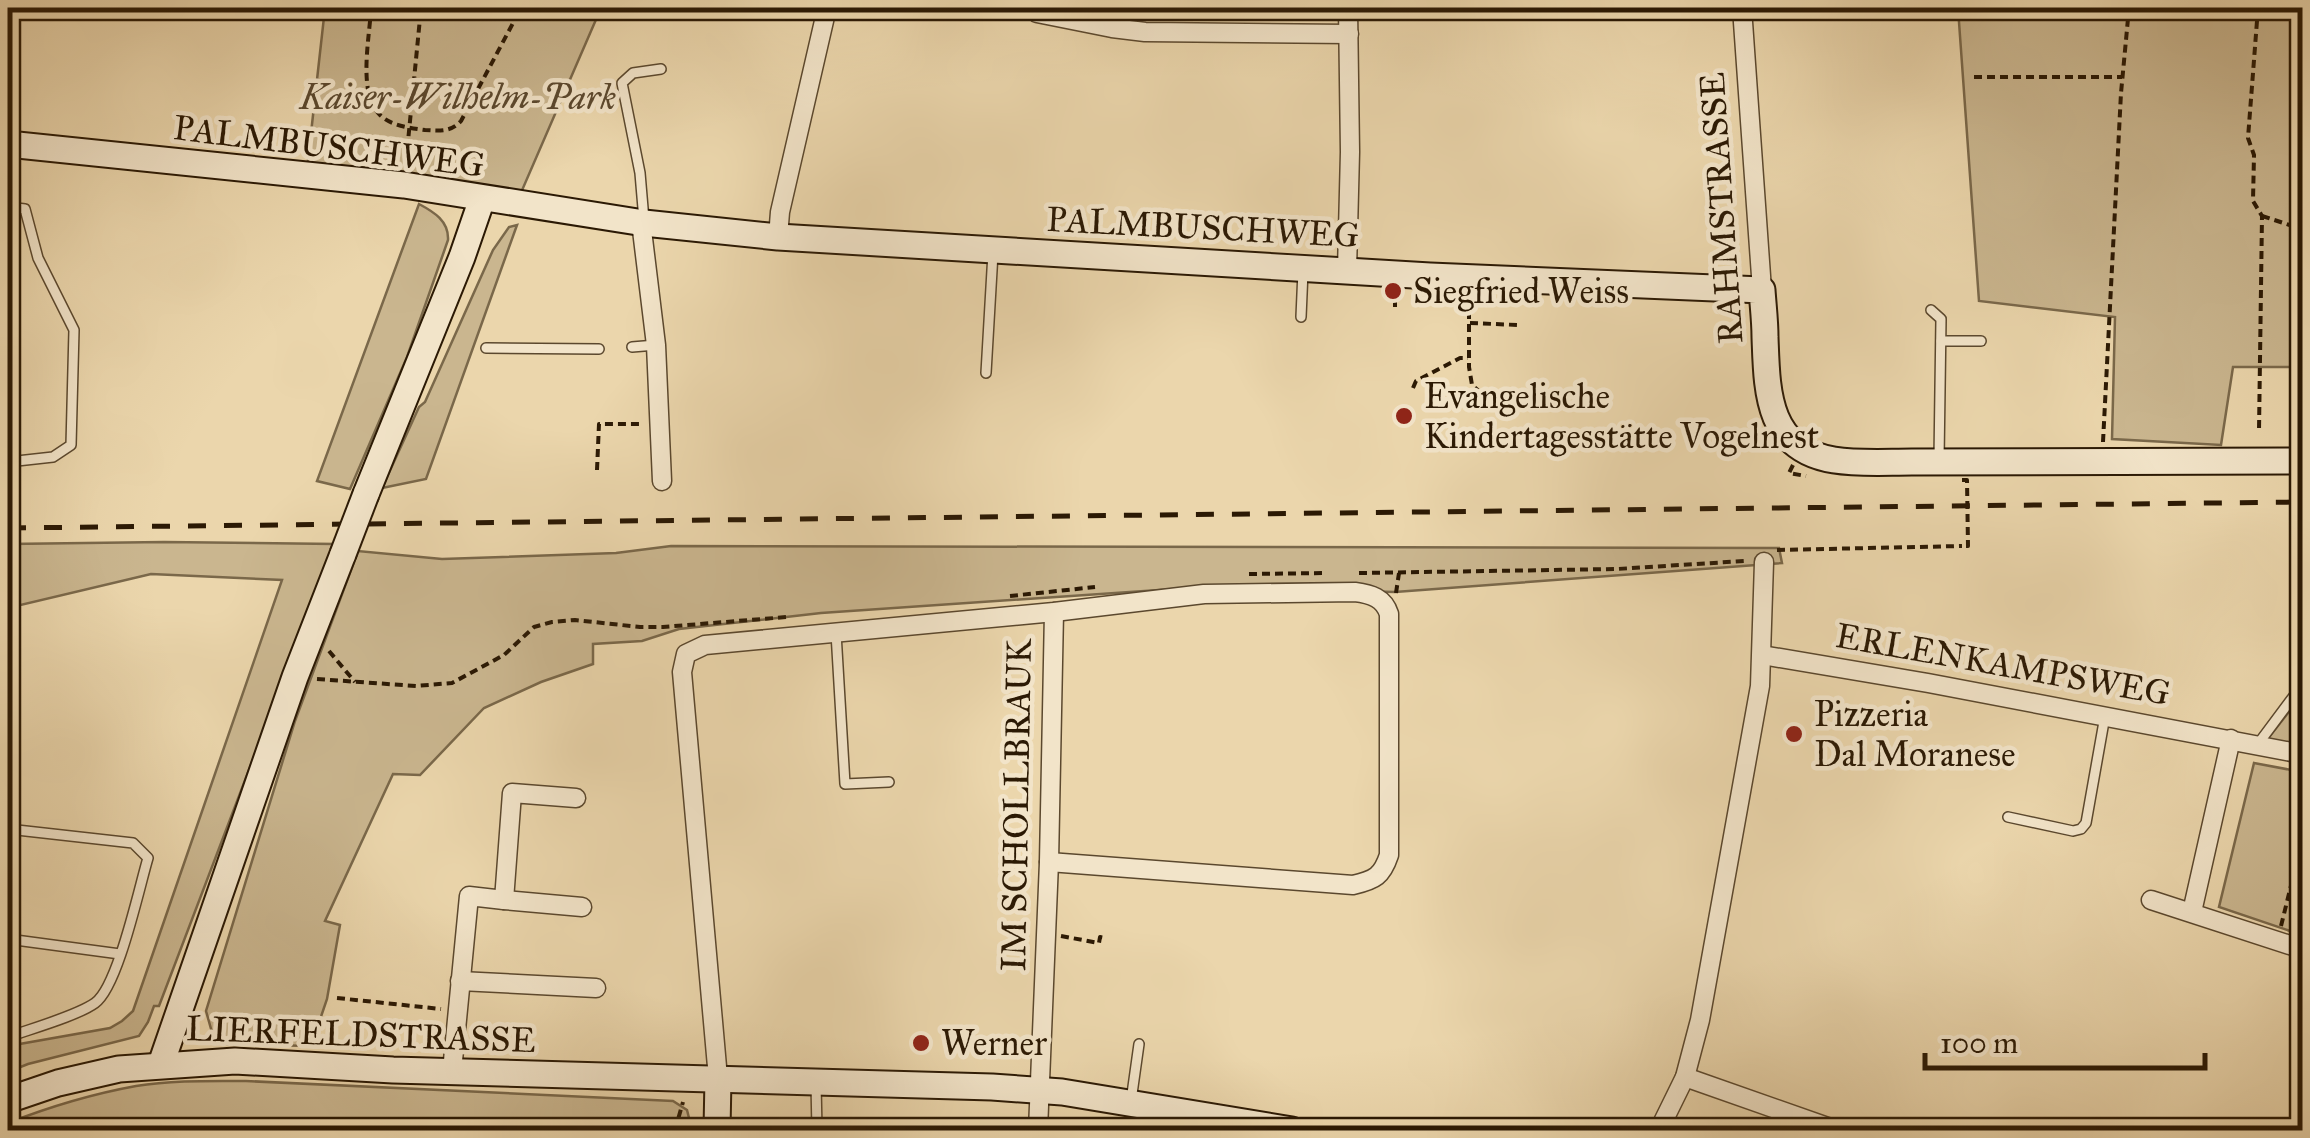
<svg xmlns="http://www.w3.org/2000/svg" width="2310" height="1138" viewBox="0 0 2310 1138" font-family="'IM FELL Great Primer',serif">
  <rect width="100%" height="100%" fill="#ebd6ac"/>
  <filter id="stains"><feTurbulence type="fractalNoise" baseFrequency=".002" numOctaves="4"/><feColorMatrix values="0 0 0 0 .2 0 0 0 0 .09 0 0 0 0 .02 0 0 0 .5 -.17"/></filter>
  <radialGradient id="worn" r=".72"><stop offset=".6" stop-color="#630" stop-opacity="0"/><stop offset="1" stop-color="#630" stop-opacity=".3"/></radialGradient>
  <g fill="#cab68f" stroke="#7a684a" stroke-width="2.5">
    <path d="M325,8H601L520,195L307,169Z"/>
    <path d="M1958,8H2302V367H2233L2221,445L2112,439L2115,317L1979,301Z"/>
    <path d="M419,204C434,212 449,221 448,240L407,357L350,489L317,481Z"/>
    <path d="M517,225L426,479L382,488L419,407L425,402L493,250L509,227Z"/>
    <path d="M164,542L335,544L159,1006H154L148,1022L139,1036L28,1064L8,1072V1048L14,1045L110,1028L122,1021L133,1011L282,580L151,574L8,608V544Z"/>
    <path d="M671,546L1779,548L1782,563L1395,592L1203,587L821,613L679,629L642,641L593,644V664L541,682L484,708L420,775L393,774L325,921L340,925L327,999L311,1046L227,1044L213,1036L206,1011L295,721L358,551L442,559L616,553Z"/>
    <path d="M2302,695V748L2266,741Z"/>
    <path d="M2254,763L2302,772V935L2219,907Z"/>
    <path d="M246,1081L673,1101L687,1110L692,1130H599L598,1126L591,1128L185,1124L182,1130H8V1123C49,1107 92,1094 136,1086C172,1080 210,1081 246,1081Z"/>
  </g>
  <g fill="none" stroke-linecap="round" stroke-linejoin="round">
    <g stroke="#5b482e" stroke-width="12">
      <g id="lane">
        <path d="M8,207L25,209L38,258L74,330L71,445L53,457L8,462"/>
        <path d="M644,220L640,173L622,83L633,73L661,69"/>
        <path d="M1931,310L1941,319L1939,459"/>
        <path d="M1301,317L1303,271"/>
        <path d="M1941,341H1981"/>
        <path d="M632,347L656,345"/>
        <path d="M486,348L599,349"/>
        <path d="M986,373L993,253"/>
        <path d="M836,633L845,784L889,782"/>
        <path d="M2258,744L2302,685"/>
        <path d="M2008,817L2073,831L2081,829L2086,823L2105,716"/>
        <path d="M8,829L133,843L148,858C139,888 118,987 95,1003C77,1016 30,1029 8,1037"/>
        <path d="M8,939L120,954"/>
        <path d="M816,1084L817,1130"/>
        <path d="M1131,1101L1139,1044"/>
      </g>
    </g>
    <g stroke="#5b482e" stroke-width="21">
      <g id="street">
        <path d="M1742,8L1762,290"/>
        <path d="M1037,13L1112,28L1145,32L1349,34"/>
        <path d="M641,222L656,345L662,481"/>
        <path d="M778,237L780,212L827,8"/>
        <path d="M1347,270L1350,152L1348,8"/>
        <path d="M1762,655L1928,683L2302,754"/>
        <path d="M504,900L582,907"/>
        <path d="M2151,900L2302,949"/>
        <path d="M2192,912L2231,739"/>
        <path d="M460,981L596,988"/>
        <path d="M452,1071L469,896L504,900L512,793L576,798"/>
        <path d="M1685,1077L1836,1130"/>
        <path d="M718,1078L682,672L686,654L705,645L1054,612L1204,594L1355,592C1371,594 1384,598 1389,614V855C1382,876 1375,880 1353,885L1049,862"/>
        <path d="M1038,1130L1049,862L1054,612"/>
        <path d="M1659,1130L1685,1077L1700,1020L1760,686L1764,562"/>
      </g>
    </g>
    <g stroke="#2b1904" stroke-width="29">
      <g id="secondary">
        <path d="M8,144L404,185L644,223L778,237L1430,276L1762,290C1763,305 1765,321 1765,337C1767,390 1766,449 1834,460C1859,464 1886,462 1912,462L2302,461"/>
        <path d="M366,494L462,257L482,199"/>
        <path d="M161,1064L295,677L343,554"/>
        <path d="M8,1100L58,1083L119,1069L235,1061L393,1070L992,1087L1062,1092L1292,1130"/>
        <path d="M717,1130L718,1078"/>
      </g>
    </g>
    <g stroke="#2b1904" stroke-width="4" stroke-dasharray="8 5" stroke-linecap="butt">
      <path d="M371,8C370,36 357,94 380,115C391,126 411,128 425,130C440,131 451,132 461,121L521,8"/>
      <path d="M2258,8L2248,138L2254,155L2253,201L2262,216L2259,431"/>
      <path d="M1974,77H2122"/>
      <path d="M406,162L421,8"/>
      <path d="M2262,216L2302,229"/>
      <path d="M1395,307V294"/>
      <path d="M1469,311V367L1472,385L1487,398"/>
      <path d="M1470,323L1518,325"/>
      <path d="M1413,388L1416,381L1460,358H1468"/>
      <path d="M2103,442L2121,93L2129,8"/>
      <path d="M1793,465L1789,473L1806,476"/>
      <path d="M597,470L599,424H643"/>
      <path d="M1777,550L1962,546"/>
      <path d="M1359,573L1617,569L1744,561"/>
      <path d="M1249,574L1325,573"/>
      <path d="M1396,593L1399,573"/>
      <path d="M1010,596L1095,587"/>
      <path d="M329,651L355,682"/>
      <path d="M317,679L416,686L452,683L504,655L534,627L552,622L575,620L640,627H663L787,617"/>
      <path d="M2281,926L2302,841"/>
      <path d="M1061,936L1099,943L1100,937L1106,938"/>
      <path d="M337,998L441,1009"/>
      <path d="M675,1130L683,1102"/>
    </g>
    <use href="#lane" stroke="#f2e4c9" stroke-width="9"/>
    <use href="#street" stroke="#f2e4c9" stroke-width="18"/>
    <use href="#secondary" stroke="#f2e4c9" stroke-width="25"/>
    <path stroke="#2b1904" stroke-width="5" stroke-dasharray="18 18" stroke-linecap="butt" d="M8,528L2302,502"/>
    <g stroke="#2b1904" stroke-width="29" stroke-linecap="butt">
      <path id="secondary-bridge" d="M343,554L366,494"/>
    </g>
    <path stroke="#2b1904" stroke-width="4" stroke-dasharray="8 5" stroke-linecap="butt" d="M1962,480H1967L1968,546H1962"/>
    <use href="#secondary-bridge" stroke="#f2e4c9" stroke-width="25"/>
  </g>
  <g fill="#8f2418" stroke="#f2e4c9" stroke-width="4">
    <circle cx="1393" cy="291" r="10"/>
    <circle cx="1404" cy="416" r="10"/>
    <circle cx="1794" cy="734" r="10"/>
    <circle cx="921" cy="1043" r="10"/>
  </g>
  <g text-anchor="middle" stroke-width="9" stroke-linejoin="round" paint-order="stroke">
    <g font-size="35" font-style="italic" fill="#5b482e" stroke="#f2e4c9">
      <text x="458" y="109">Kaiser-Wilhelm-Park</text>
    </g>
    <g font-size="35" fill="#2b1904" stroke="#f2e4c9">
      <text transform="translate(329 146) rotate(7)" y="12">PALMBUSCHWEG</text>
      <text transform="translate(1721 208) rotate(-94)" y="12">RAHMSTRASSE</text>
      <text transform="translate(1203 227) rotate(3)" y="12">PALMBUSCHWEG</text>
      <text transform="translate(2003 664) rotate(10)" y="12">ERLENKAMPSWEG</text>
      <text transform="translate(1016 805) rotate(-89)" y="12">IM SCHOLLBRAUK</text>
      <text transform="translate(361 1034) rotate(2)" y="12">LIERFELDSTRASSE</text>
    </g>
    <g font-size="35" fill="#2b1904" stroke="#f2e4c9" text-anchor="start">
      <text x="1413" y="303">Siegfried Weiss</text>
      <text x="1424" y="408">Evangelische<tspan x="1424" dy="40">Kindertagesstätte Vogelnest</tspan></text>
      <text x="1814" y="726">Pizzeria<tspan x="1814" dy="40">Dal Moranese</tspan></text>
      <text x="941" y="1055">Werner</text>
    </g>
  </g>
  <rect width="2310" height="1138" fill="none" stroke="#ebd6ac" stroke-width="40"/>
  <rect x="10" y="10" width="2290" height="1118" fill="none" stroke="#2b1904" stroke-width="5"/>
  <rect x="20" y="20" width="2270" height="1098" fill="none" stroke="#2b1904" stroke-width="2.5"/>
  <path d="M1925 1053v15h280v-15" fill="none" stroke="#2b1904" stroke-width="5"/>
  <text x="1940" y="1053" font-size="30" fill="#2b1904" stroke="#f2e4c9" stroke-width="8" paint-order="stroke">100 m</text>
  <rect width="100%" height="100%" filter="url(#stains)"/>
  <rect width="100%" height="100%" fill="url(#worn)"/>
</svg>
